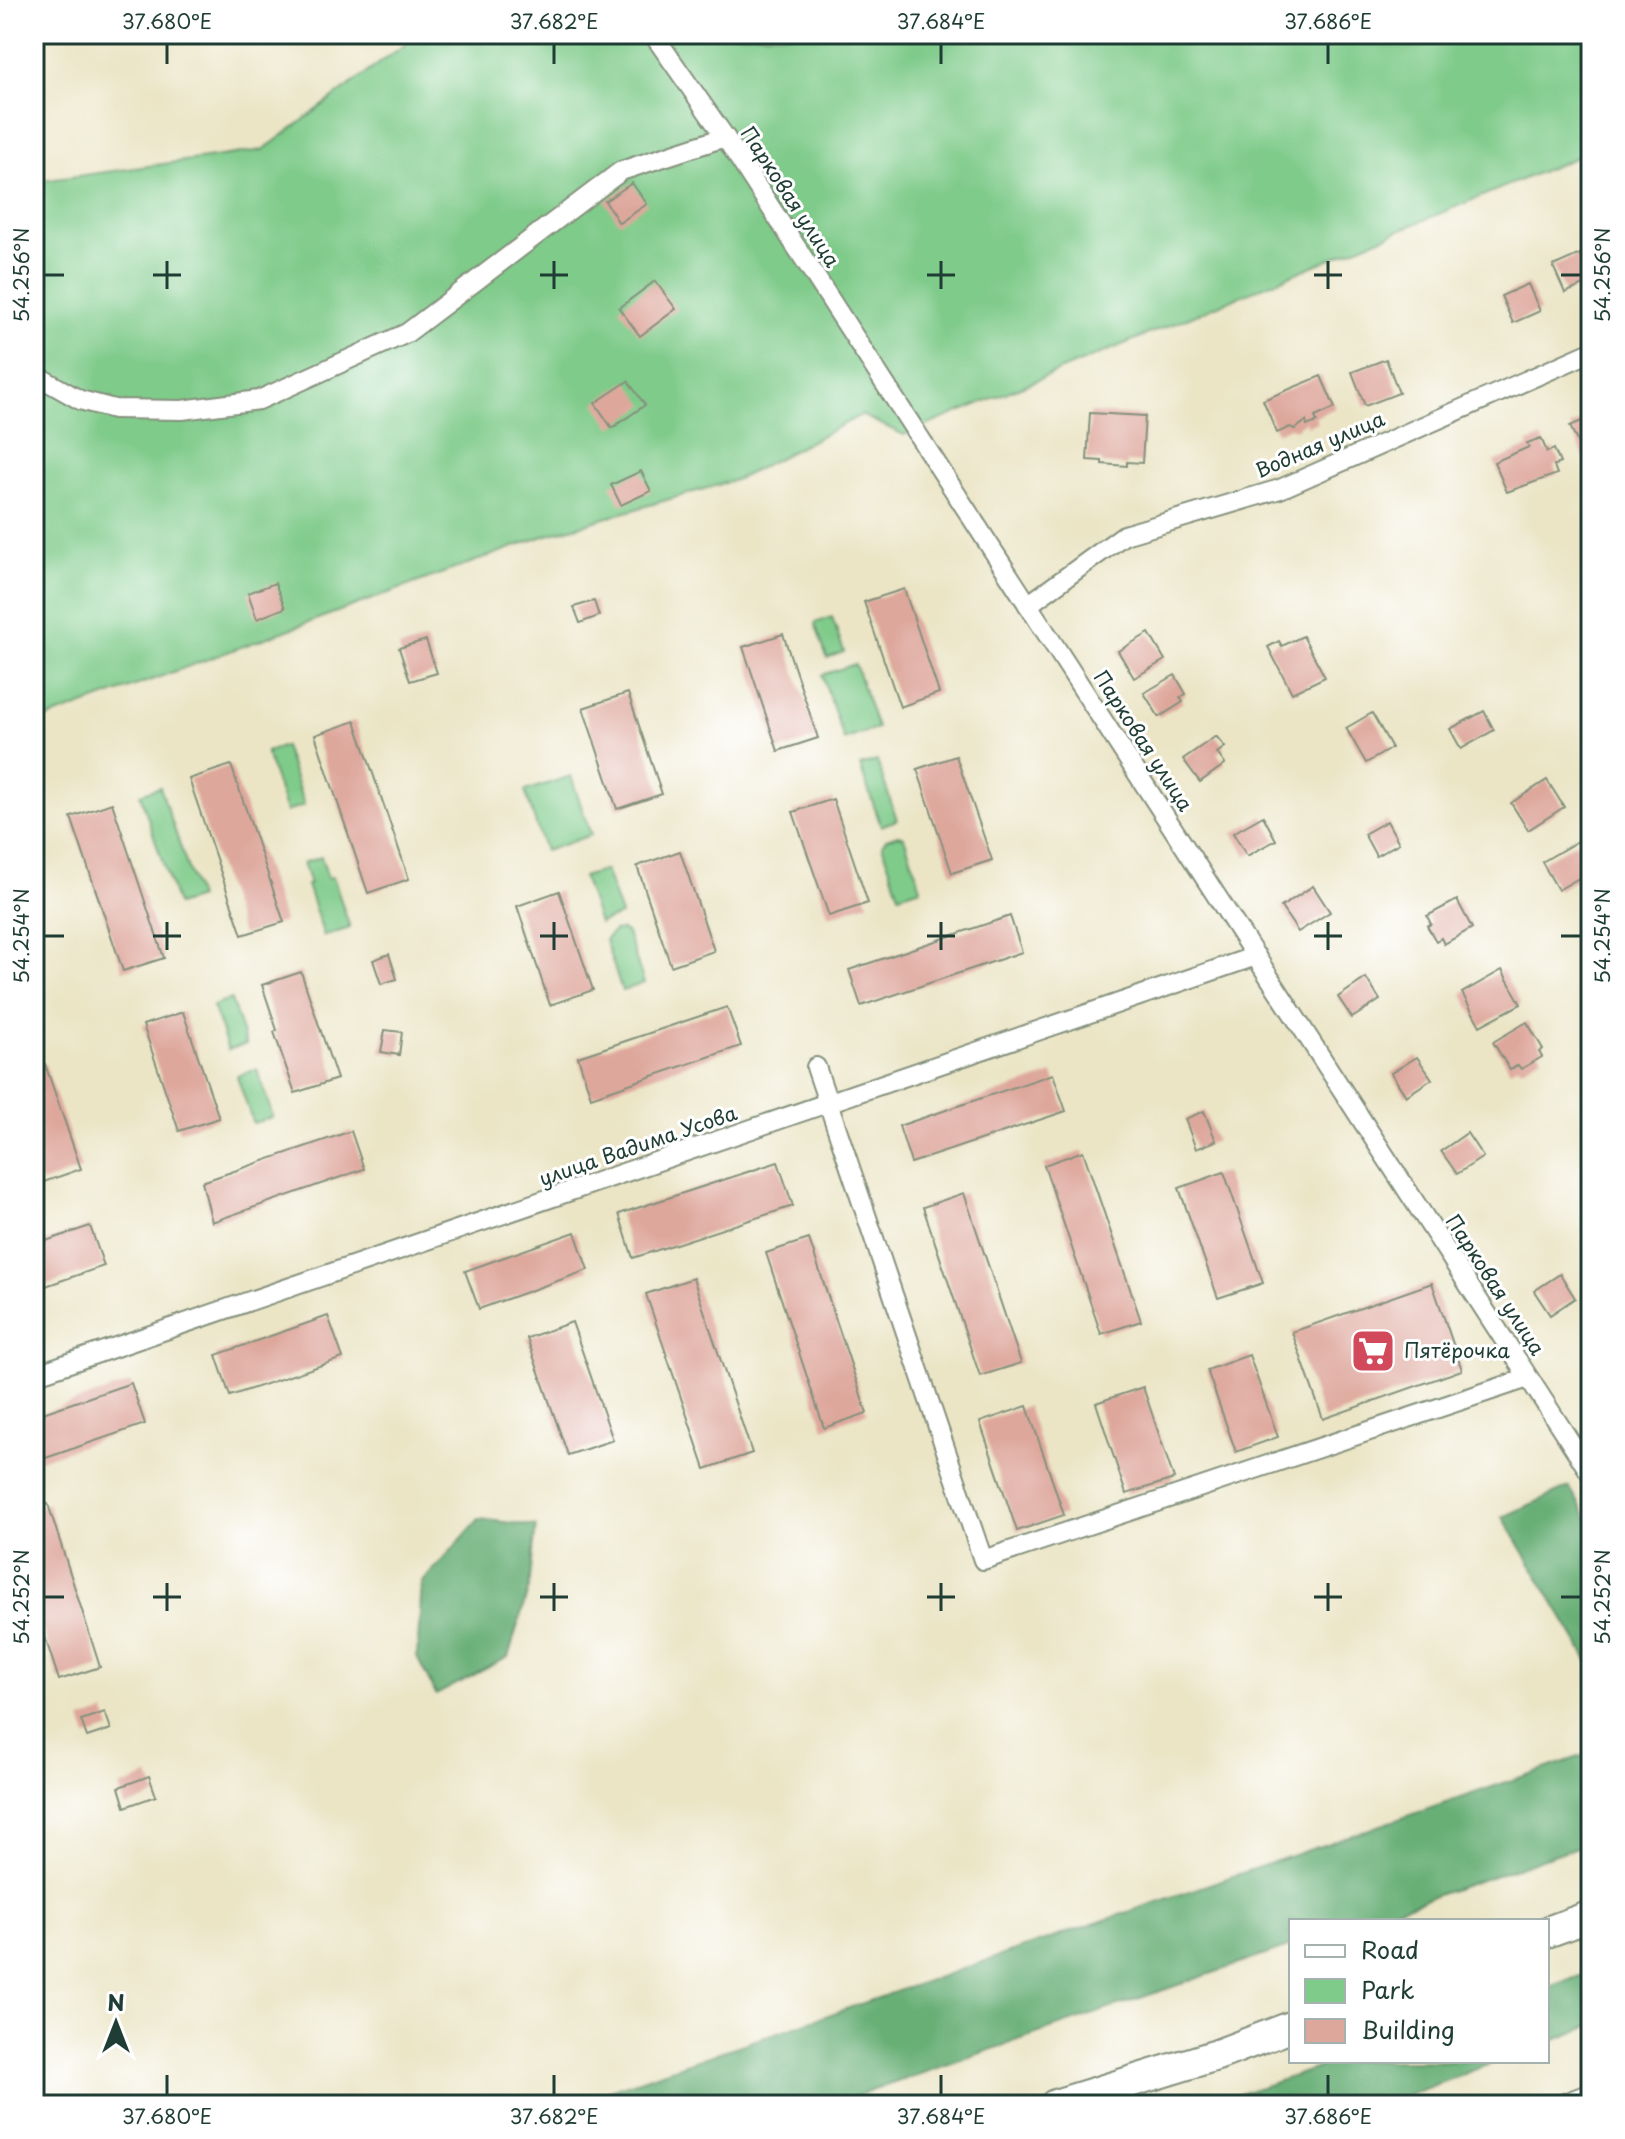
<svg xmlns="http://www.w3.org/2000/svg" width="1625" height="2139" viewBox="0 0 1625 2139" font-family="'Playpen Sans',sans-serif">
  <rect width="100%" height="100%" fill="#fff"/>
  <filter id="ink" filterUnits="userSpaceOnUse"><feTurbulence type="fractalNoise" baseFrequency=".0125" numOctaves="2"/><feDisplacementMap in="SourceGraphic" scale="16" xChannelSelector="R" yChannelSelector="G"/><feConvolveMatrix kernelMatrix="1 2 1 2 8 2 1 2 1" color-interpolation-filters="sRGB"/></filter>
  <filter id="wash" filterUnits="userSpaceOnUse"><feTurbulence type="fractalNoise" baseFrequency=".006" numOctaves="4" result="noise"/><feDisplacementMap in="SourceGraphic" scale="32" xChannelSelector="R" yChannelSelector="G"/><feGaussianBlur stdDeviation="1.8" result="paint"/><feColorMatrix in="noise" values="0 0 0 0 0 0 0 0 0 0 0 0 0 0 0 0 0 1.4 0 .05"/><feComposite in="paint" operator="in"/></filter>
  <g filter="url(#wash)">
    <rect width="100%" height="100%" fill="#ebe5c6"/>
    <g fill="#7fcb8a" stroke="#4f845f" stroke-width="2">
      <path d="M419,34H1591V151L904,435L861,415L738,479L544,536L34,723V182L263,150Z"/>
      <path d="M832,617L844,652L827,658L815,623Z"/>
      <path d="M855,664L877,728L844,740L822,675Z"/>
      <path d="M284,746L304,805L286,812L266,752Z"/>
      <path d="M877,761L897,820L881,826L860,766Z"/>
      <path d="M571,776L591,835L545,851L525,791Z"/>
      <path d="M160,787L198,898L177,905L140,794Z"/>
      <path d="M898,835L904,837L921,888L899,895L882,845L886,839Z"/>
      <path d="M321,857L328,878L333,877L350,928L324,936L307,885L310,884L303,863Z"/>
      <path d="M605,870L621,915L599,923L583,877Z"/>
      <path d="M621,930L627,933L644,983L622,991L605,940L614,931Z"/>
      <path d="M231,999L246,1044L228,1050L213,1006Z"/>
      <path d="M257,1069L273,1117L253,1123L237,1076Z"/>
    </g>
    <g fill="#67af76" stroke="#437655" stroke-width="2">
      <path d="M1569,1487L1591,1523V1665L1503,1517Z"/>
      <path d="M479,1519L536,1526L529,1588L508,1657L436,1695L417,1657L422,1583Z"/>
      <path d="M1591,1753V1842L1362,1921H1291V1946L830,2105H566Z"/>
      <path d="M1591,1972V2026L1547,2043V1988Z"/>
      <path d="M1338,2061H1498L1381,2105H1207Z"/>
    </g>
    <g id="blocks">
      <g fill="#dea79c">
        <path d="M632,183L647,204L619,223L605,201Z"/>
        <path d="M1580,254L1591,282L1565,293L1553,266Z"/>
        <path d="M655,281L676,309L640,336L619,308Z"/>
        <path d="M1528,284L1540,311L1513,323L1501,296Z"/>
        <path d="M1386,359L1399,393L1365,406L1352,372Z"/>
        <path d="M1321,376L1335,408L1315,417L1317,422L1307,426L1306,421L1295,429L1290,427L1277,433L1263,400Z"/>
        <path d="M628,381L645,405L612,428L595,403Z"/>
        <path d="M1090,413L1145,416L1142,463L1127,462V466L1102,464V461L1087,460Z"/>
        <path d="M1591,417V480L1585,466L1588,465L1570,426Z"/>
        <path d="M1541,438L1547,452L1554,449L1560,463L1554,466L1557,474L1507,492L1494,462L1529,447L1527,443Z"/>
        <path d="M641,471L651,491L621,505L611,485Z"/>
        <path d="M275,583L285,608L257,619L248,593Z"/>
        <path d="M904,589L939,693L900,707L864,602Z"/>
        <path d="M594,601L599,616L580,623L574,607Z"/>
        <path d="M1149,633L1165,660L1134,678L1118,651Z"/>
        <path d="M783,634L818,738L778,751L743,647Z"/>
        <path d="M1303,636L1325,677L1292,693L1268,647L1279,641L1282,646Z"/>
        <path d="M426,640L437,673L410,681L399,648Z"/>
        <path d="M1175,675L1186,694L1180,698L1183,702L1159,717L1144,693Z"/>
        <path d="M628,693L662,794L617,809L583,708Z"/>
        <path d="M1484,711L1494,730L1461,749L1450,729Z"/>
        <path d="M1372,713L1392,748L1366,763L1346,728Z"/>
        <path d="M355,721L409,879L368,893L315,735Z"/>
        <path d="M1216,736L1225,747L1217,753L1225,764L1200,782L1183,759Z"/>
        <path d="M956,756L992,860L952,873L917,769Z"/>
        <path d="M231,765L284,922L242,935L189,779Z"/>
        <path d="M1547,780L1564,807L1528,830L1511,803Z"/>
        <path d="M833,799L868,903L829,916L793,812Z"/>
        <path d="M112,803L164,958L123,971L71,817Z"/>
        <path d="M1263,816L1276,840L1247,856L1233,833Z"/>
        <path d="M1387,821L1399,843L1376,856L1364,834Z"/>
        <path d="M1578,841L1591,865V871L1558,890L1542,862Z"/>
        <path d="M680,851L714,951L671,966L637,866Z"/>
        <path d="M1313,886L1330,912L1298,932L1281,907Z"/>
        <path d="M559,891L593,990L550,1005L517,906Z"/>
        <path d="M1457,900L1472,928L1444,944L1441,938L1436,941L1427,926L1431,924L1427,916Z"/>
        <path d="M1010,916L1022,952L861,1006L849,970Z"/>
        <path d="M389,954L397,979L381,984L373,960Z"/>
        <path d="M1502,970L1521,1004L1480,1026L1462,993Z"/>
        <path d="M301,972L337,1079L295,1093L274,1032L277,1030L262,985Z"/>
        <path d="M1366,978L1380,1000L1352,1018L1338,997Z"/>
        <path d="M727,1007L741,1046L591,1097L578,1057Z"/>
        <path d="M183,1012L219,1118L179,1131L143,1025Z"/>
        <path d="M1527,1022L1543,1049L1539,1052L1542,1057L1521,1069L1518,1065L1510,1070L1493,1042Z"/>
        <path d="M385,1030L402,1032L399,1055L381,1052Z"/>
        <path d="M1417,1057L1432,1079L1406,1096L1391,1073Z"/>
        <path d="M45,1064L81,1169L41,1183L34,1163V1068Z"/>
        <path d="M1053,1074L1066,1111L911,1163L899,1126Z"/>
        <path d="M1204,1111L1216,1141L1196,1149L1185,1119Z"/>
        <path d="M351,1131L364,1169L212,1222L202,1182Z"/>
        <path d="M1467,1133L1483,1157L1457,1174L1441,1151Z"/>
        <path d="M1083,1151L1141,1321L1101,1334L1044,1165Z"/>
        <path d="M778,1162L793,1206L633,1258L619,1214Z"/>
        <path d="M1224,1172L1263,1283L1218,1298L1179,1188Z"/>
        <path d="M964,1193L1021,1363L980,1376L923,1207Z"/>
        <path d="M90,1226L104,1266L34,1290V1245Z"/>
        <path d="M575,1232L588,1270L479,1309L465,1271Z"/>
        <path d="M809,1239L867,1413L824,1428L766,1253Z"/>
        <path d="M1560,1274L1575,1298L1550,1315L1534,1291Z"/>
        <path d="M693,1278L752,1453L705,1469L646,1294Z"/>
        <path d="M1432,1283L1462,1370L1323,1419L1292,1332Z"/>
        <path d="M328,1316L343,1358L230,1396L216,1355Z"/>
        <path d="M572,1322L613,1440L568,1455L527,1338Z"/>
        <path d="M1249,1355L1278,1437L1236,1452L1207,1370Z"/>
        <path d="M131,1383L145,1424L34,1462V1416Z"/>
        <path d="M1143,1387L1174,1479L1126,1494L1096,1403Z"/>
        <path d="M1027,1406L1064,1515L1017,1531L980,1422Z"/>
        <path d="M48,1504L100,1667L59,1680L34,1603V1508Z"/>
        <path d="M105,1712L111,1729L87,1737L81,1720Z"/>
        <path d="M149,1776L156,1796L125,1807L119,1787Z"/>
      </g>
    </g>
  </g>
  <g filter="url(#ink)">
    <use href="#blocks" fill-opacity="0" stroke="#85917d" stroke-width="2"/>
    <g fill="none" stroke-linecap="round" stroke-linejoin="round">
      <g stroke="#85917d" stroke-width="22">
        <g id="street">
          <path d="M653,34L725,137L1591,1474"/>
          <path d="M34,374L80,400L114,409L182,410L259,400L407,333L621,171L725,137"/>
          <path d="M1028,605L1124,535L1280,489L1591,352"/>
          <path d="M816,1067L983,1560L1528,1378"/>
          <path d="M34,1375L1256,956"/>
          <path d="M1559,2105L1591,2093"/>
        </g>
      </g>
      <g stroke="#85917d" stroke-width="34">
        <g id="primary">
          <path d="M1547,1932L1591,1916"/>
          <path d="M1055,2105L1217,2055L1291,2027"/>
        </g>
      </g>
      <use href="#street" stroke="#fff" stroke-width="18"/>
      <use href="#primary" stroke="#fff" stroke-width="30"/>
    </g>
  </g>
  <path fill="none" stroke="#1f3d34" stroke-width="3" d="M167,44V64M554,44V64M941,44V64M1328,44V64M167,261V289M554,261V289M941,261V289M1328,261V289M44,275H64M153,275H181M540,275H568M927,275H955M1314,275H1342M1561,275H1581M167,922V950M554,922V950M941,922V950M1328,922V950M44,936H64M153,936H181M540,936H568M927,936H955M1314,936H1342M1561,936H1581M167,1583V1611M554,1583V1611M941,1583V1611M1328,1583V1611M44,1597H64M153,1597H181M540,1597H568M927,1597H955M1314,1597H1342M1561,1597H1581M167,2075V2095M554,2075V2095M941,2075V2095M1328,2075V2095"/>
  <defs>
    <g id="supermarket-square" transform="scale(2.3)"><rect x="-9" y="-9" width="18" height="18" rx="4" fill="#d1495b" stroke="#fff"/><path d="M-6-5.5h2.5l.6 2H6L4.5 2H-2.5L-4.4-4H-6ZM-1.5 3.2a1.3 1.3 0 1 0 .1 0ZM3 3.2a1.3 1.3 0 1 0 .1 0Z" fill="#fff"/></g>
  </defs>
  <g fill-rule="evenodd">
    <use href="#supermarket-square" x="1373" y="1351"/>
  </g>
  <g text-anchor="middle" stroke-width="6" stroke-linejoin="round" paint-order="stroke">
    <g font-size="20" fill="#1f3d34" stroke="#fff">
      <text transform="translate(790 197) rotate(57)" y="7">Парковая улица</text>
      <text transform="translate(1320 445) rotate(-23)" y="7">Водная улица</text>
      <text transform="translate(1143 741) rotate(57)" y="7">Парковая улица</text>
      <text transform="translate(638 1146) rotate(-19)" y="7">улица Вадима Усова</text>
      <text transform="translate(1495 1285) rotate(57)" y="7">Парковая улица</text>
    </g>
    <g font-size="20" fill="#1f3d34" stroke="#fff" text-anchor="start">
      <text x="1404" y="1358">Пятёрочка</text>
    </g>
  </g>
  <rect width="1625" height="2139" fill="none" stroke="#fff" stroke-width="88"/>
  <rect x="1289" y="1919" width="260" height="144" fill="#ffffff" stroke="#a5b1ae" stroke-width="2"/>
  <rect x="1305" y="1945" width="40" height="12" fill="#ffffff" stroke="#a5b1ae" stroke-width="2"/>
  <text x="1361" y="1959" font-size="24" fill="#1f3d34">Road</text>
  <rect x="1305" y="1979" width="40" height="24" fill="#7fcb8a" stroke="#a5b1ae" stroke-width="2"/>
  <text x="1361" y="1999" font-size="24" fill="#1f3d34">Park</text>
  <rect x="1305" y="2019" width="40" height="24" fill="#dea79c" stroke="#a5b1ae" stroke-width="2"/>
  <text x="1361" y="2039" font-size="24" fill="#1f3d34">Building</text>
  <g transform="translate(116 2023)" stroke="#ffffff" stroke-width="6" paint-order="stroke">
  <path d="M0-6L14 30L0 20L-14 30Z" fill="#1f3d34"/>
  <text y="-12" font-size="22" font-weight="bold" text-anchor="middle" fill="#1f3d34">N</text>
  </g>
  <rect x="44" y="44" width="1537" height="2051" fill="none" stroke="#1f3d34" stroke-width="3"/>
  <g font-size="20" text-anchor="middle" fill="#1f3d34">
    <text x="167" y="29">37.680°E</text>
    <text x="554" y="29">37.682°E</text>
    <text x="941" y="29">37.684°E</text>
    <text x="1328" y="29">37.686°E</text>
    <text transform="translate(22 275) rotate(-90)" y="7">54.256°N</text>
    <text transform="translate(1603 275) rotate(-90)" y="7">54.256°N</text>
    <text transform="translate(22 936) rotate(-90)" y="7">54.254°N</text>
    <text transform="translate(1603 936) rotate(-90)" y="7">54.254°N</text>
    <text transform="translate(22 1597) rotate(-90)" y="7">54.252°N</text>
    <text transform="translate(1603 1597) rotate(-90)" y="7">54.252°N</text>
    <text x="167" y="2124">37.680°E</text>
    <text x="554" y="2124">37.682°E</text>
    <text x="941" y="2124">37.684°E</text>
    <text x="1328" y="2124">37.686°E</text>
  </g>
</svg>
